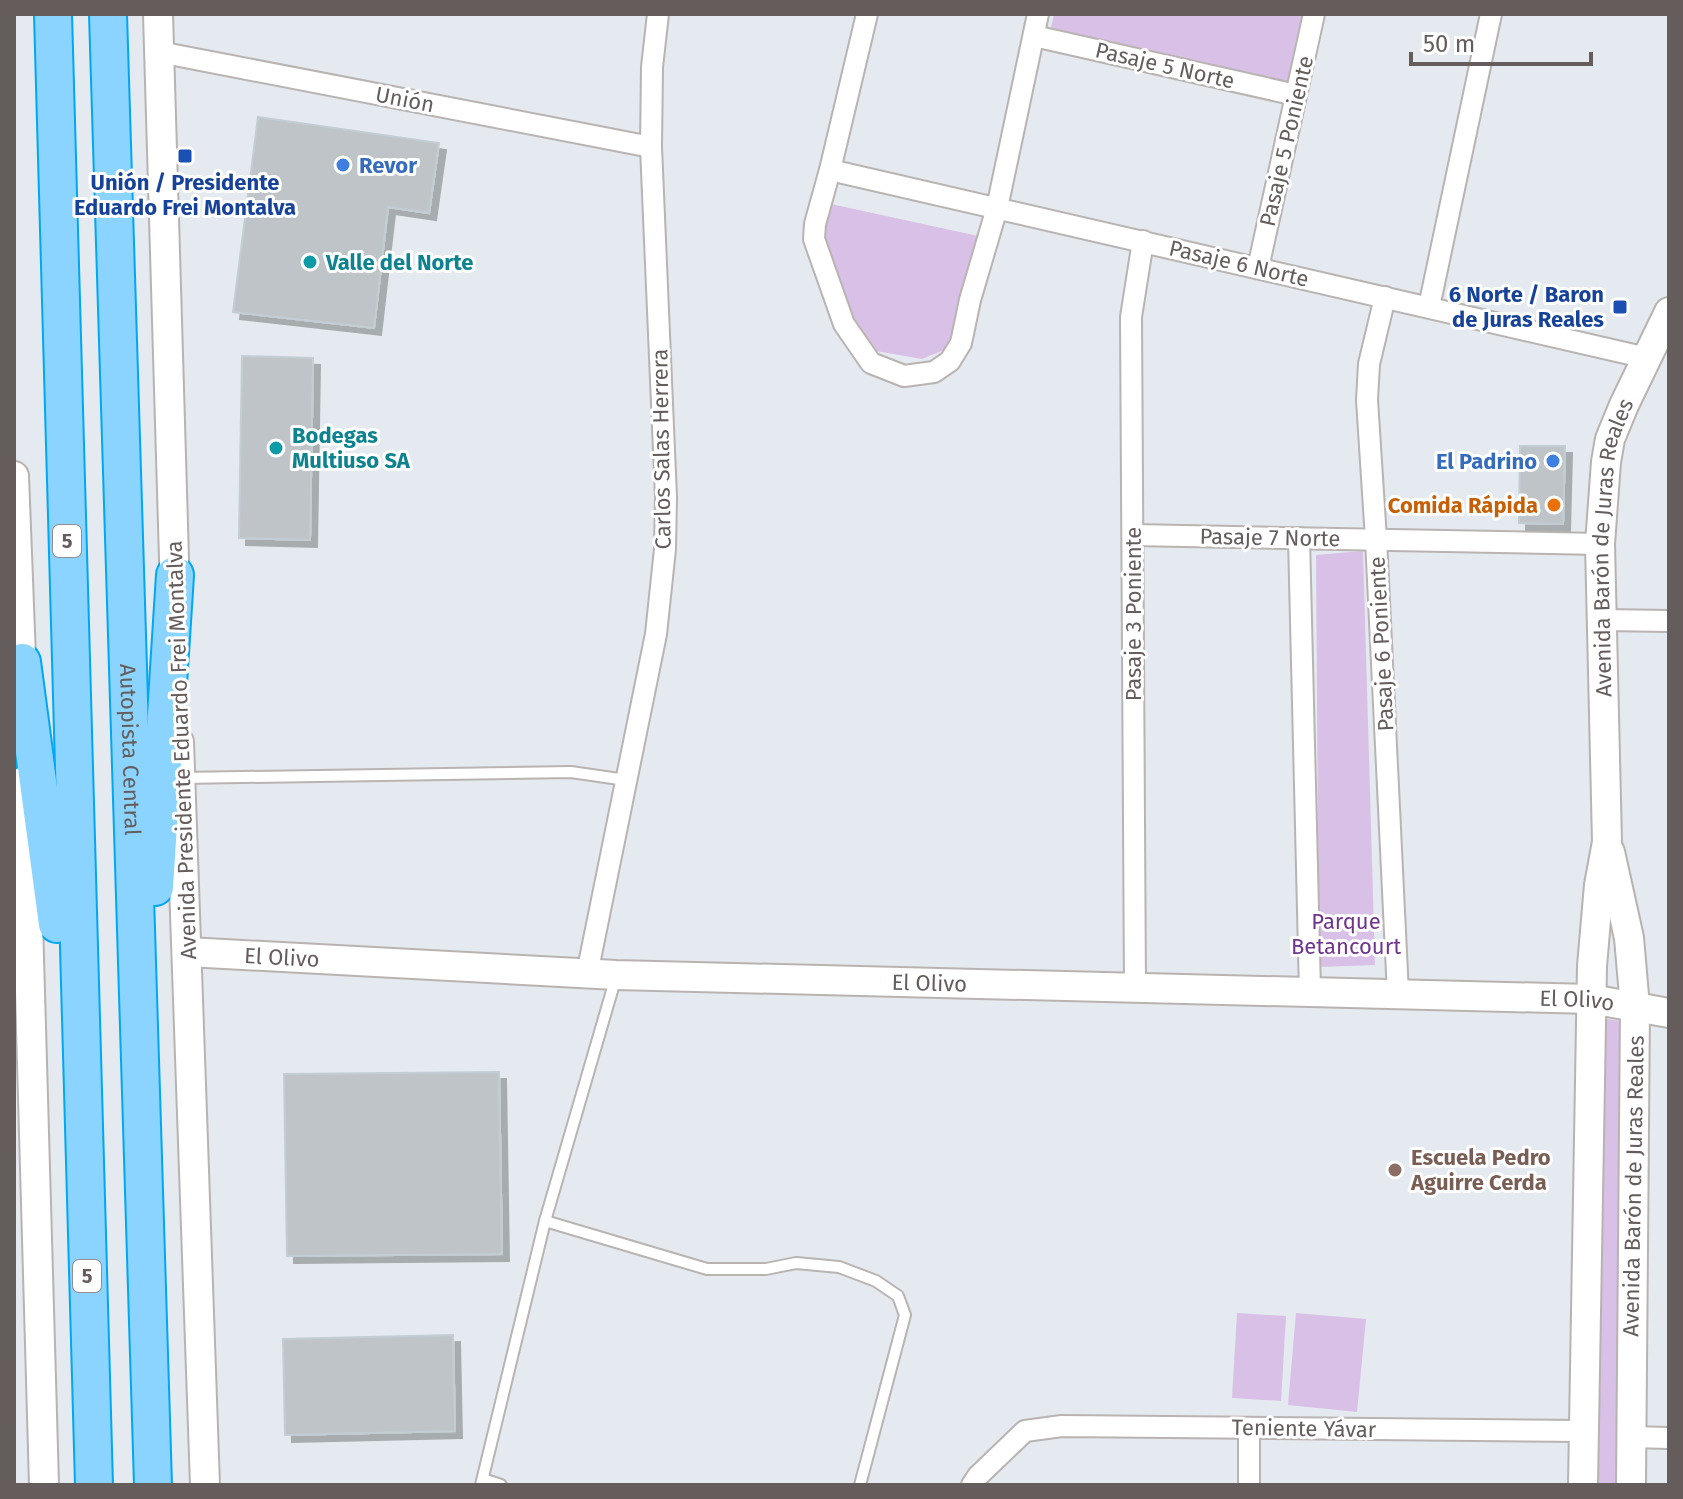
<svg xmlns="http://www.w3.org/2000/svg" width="1683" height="1499" viewBox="0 0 1683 1499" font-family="'Fira Sans',sans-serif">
  <defs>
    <filter id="shadow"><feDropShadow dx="7" dy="7" stdDeviation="0" flood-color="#0004"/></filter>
  </defs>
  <rect width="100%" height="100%" fill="#e4eaef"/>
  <g fill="#d8c0e7">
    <path d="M1054,14H1305L1289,83L1051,28Z"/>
    <path d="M831,204L978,236L949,348L922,359L876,351L848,320L821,247Z"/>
    <path d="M1363,551L1375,965L1319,967L1316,555Z"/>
    <path d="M1599,1018L1621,1021V1485H1595Z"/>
    <path d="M1237,1313L1286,1316L1281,1401L1232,1398Z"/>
    <path d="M1296,1313L1366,1319L1357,1412L1288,1405Z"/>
  </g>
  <g fill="#bec4c8" stroke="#c2ced4" stroke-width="2" filter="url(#shadow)">
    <path d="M258,117L439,143L429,213L388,207L374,328L233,312Z"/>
    <path d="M242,356L313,358L310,540L239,538Z"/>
    <path d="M1520,446H1565L1563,524L1519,523Z"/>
    <path d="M499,1072L502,1254L287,1256L284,1074Z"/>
    <path d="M453,1335L455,1431L285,1435L283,1339Z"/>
  </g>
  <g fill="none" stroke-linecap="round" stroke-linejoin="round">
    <g stroke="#b9b3b1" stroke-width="14">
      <g id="lane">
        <path d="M182,778L571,772L626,780"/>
        <path d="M545,1221L707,1269H766L796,1263L839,1267L876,1281L898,1296L905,1315L860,1485"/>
        <path d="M483,1479L501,1485"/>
        <path d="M481,1485L545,1221L616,977"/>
      </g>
    </g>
    <g stroke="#b9b3b1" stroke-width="24">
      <g id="street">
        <path d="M867,14L830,170L815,224L814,239L844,324L871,363L904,376L934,372L950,361L961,343L970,300L997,208L1038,14"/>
        <path d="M1034,36L1296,95"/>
        <path d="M159,52L651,147"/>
        <path d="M830,170L1647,358"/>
        <path d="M1258,268L1314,14"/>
        <path d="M1385,297L1369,364L1367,400L1376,539L1398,994"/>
        <path d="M1429,307L1491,14"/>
        <path d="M1133,535L1600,544"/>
        <path d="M1299,538L1310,992"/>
        <path d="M1603,620L1669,621"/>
        <path d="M587,974L656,634L665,549L666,497L651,147L652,67L658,14"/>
        <path d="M1135,988L1131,317L1143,241"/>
        <path d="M1631,1437L1669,1438"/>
        <path d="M972,1485L978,1476L1025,1431L1062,1426L1583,1431"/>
        <path d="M1249,1485V1428"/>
      </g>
    </g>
    <g stroke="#b9b3b0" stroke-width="32">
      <g id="secondary">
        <path d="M158,14L175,593"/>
        <path d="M14,476L22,683"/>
        <path d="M179,742L205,1485"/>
        <path d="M24,781L44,1485"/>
        <path d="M1610,852L1629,938L1635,1007L1631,1485"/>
        <path id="s1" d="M188,952L616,975L1591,999L1669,1013"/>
        <path id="s2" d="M1583,1485L1592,966L1599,885L1607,842L1600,544L1606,462L1610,439L1624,405L1669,312"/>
      </g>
    </g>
    <g stroke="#00a7f3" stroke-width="40">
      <g id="highway">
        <path d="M53,14L94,1485"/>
        <path id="s3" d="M108,14L153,1485"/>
        <path d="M22,662L57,924"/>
        <path d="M155,887L175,575"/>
      </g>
    </g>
    <use href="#lane" stroke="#fff" stroke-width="10"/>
    <use href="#street" stroke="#fff" stroke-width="20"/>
    <use href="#secondary" stroke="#fff" stroke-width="28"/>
    <use href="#highway" stroke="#8bd4ff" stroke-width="36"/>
  </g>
  <g fill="#1a4fb4" stroke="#fff" stroke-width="3">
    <rect x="177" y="148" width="16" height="16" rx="4"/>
    <rect x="1612" y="299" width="16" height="16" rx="4"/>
  </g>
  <g fill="#3f7fe0" stroke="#fff" stroke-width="3">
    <circle cx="343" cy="165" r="8"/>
    <circle cx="1553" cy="461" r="8"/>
  </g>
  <g fill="#0f9aa8" stroke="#fff" stroke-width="3">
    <circle cx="310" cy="262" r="8"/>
    <circle cx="276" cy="448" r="8"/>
  </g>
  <circle fill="#e8710a" stroke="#fff" stroke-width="3" cx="1554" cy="505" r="8"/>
  <circle fill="#8d6e63" stroke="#fff" stroke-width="3" cx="1395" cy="1170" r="8"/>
  <g text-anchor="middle" stroke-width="6" stroke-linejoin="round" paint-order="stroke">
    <g fill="#fff" stroke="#938e8d" stroke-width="2">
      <rect x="53" y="525" width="28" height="32" rx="6"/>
      <rect x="73" y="1260" width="28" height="32" rx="6"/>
    </g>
    <g font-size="20" font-weight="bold" fill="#655d5c">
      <text x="67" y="548">5</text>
      <text x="87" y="1283">5</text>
    </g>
    <g font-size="22" fill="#655d5c" stroke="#fff">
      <text transform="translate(1165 65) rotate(13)" y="8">Pasaje 5 Norte</text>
      <text transform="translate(405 99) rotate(11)" y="8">Unión</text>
      <text transform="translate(1286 141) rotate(-77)" y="8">Pasaje 5 Poniente</text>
      <text transform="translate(1239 263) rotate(13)" y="8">Pasaje 6 Norte</text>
      <text transform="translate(661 449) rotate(-91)" y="8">Carlos Salas Herrera</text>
      <text transform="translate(1270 537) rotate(1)" y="8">Pasaje 7 Norte</text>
      <text dy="8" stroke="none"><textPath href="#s2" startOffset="940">Avenida Barón de Juras Reales</textPath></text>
      <text transform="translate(1133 614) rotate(-90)" y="8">Pasaje 3 Poniente</text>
      <text transform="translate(1381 644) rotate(-93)" y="8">Pasaje 6 Poniente</text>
      <text dy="8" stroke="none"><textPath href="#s3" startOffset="736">Autopista Central</textPath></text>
      <text transform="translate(181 750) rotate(-92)" y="8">Avenida Presidente Eduardo Frei Montalva</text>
      <text dy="8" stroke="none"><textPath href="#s1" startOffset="94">El Olivo</textPath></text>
      <text dy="8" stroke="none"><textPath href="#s1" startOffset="742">El Olivo</textPath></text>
      <text dy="8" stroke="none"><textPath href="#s1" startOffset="1390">El Olivo</textPath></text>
      <text transform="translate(1633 1186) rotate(-89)" y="8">Avenida Barón de Juras Reales</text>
      <text transform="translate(1304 1428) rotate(1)" y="8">Teniente Yávar</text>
    </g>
    <g font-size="22" font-weight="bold" fill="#366cbe" stroke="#fff" text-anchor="start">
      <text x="359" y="173">Revor</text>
      <text x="1537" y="469" text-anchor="end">El Padrino</text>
    </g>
    <g font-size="22" font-weight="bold" fill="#164399" stroke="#fff">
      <text x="185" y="190">Unión / Presidente<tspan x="185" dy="25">Eduardo Frei Montalva</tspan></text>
      <text x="1604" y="302" text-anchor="end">6 Norte / Baron<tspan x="1604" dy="25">de Juras Reales</tspan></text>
    </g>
    <g font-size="22" font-weight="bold" fill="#0d838f" stroke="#fff" text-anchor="start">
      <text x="326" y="270">Valle del Norte</text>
      <text x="292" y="443">Bodegas<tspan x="292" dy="25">Multiuso SA</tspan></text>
    </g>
    <g font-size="22" font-weight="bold" fill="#c56008" stroke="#fff" text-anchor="end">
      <text x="1538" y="513">Comida Rápida</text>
    </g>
    <g font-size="22" fill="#6f348b" stroke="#fff">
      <text x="1346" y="929">Parque<tspan x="1346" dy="25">Betancourt</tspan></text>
    </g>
    <g font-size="22" font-weight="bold" fill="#785e54" stroke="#fff" text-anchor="start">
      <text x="1411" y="1165">Escuela Pedro<tspan x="1411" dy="25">Aguirre Cerda</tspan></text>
    </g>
  </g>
  <rect width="1683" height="1499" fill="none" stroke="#655d5c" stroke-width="32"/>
  <path d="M1411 52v12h180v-12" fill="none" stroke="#655d5c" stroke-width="4"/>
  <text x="1423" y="52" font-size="24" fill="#655d5c" stroke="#ffffff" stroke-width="6" paint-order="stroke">50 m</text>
</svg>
